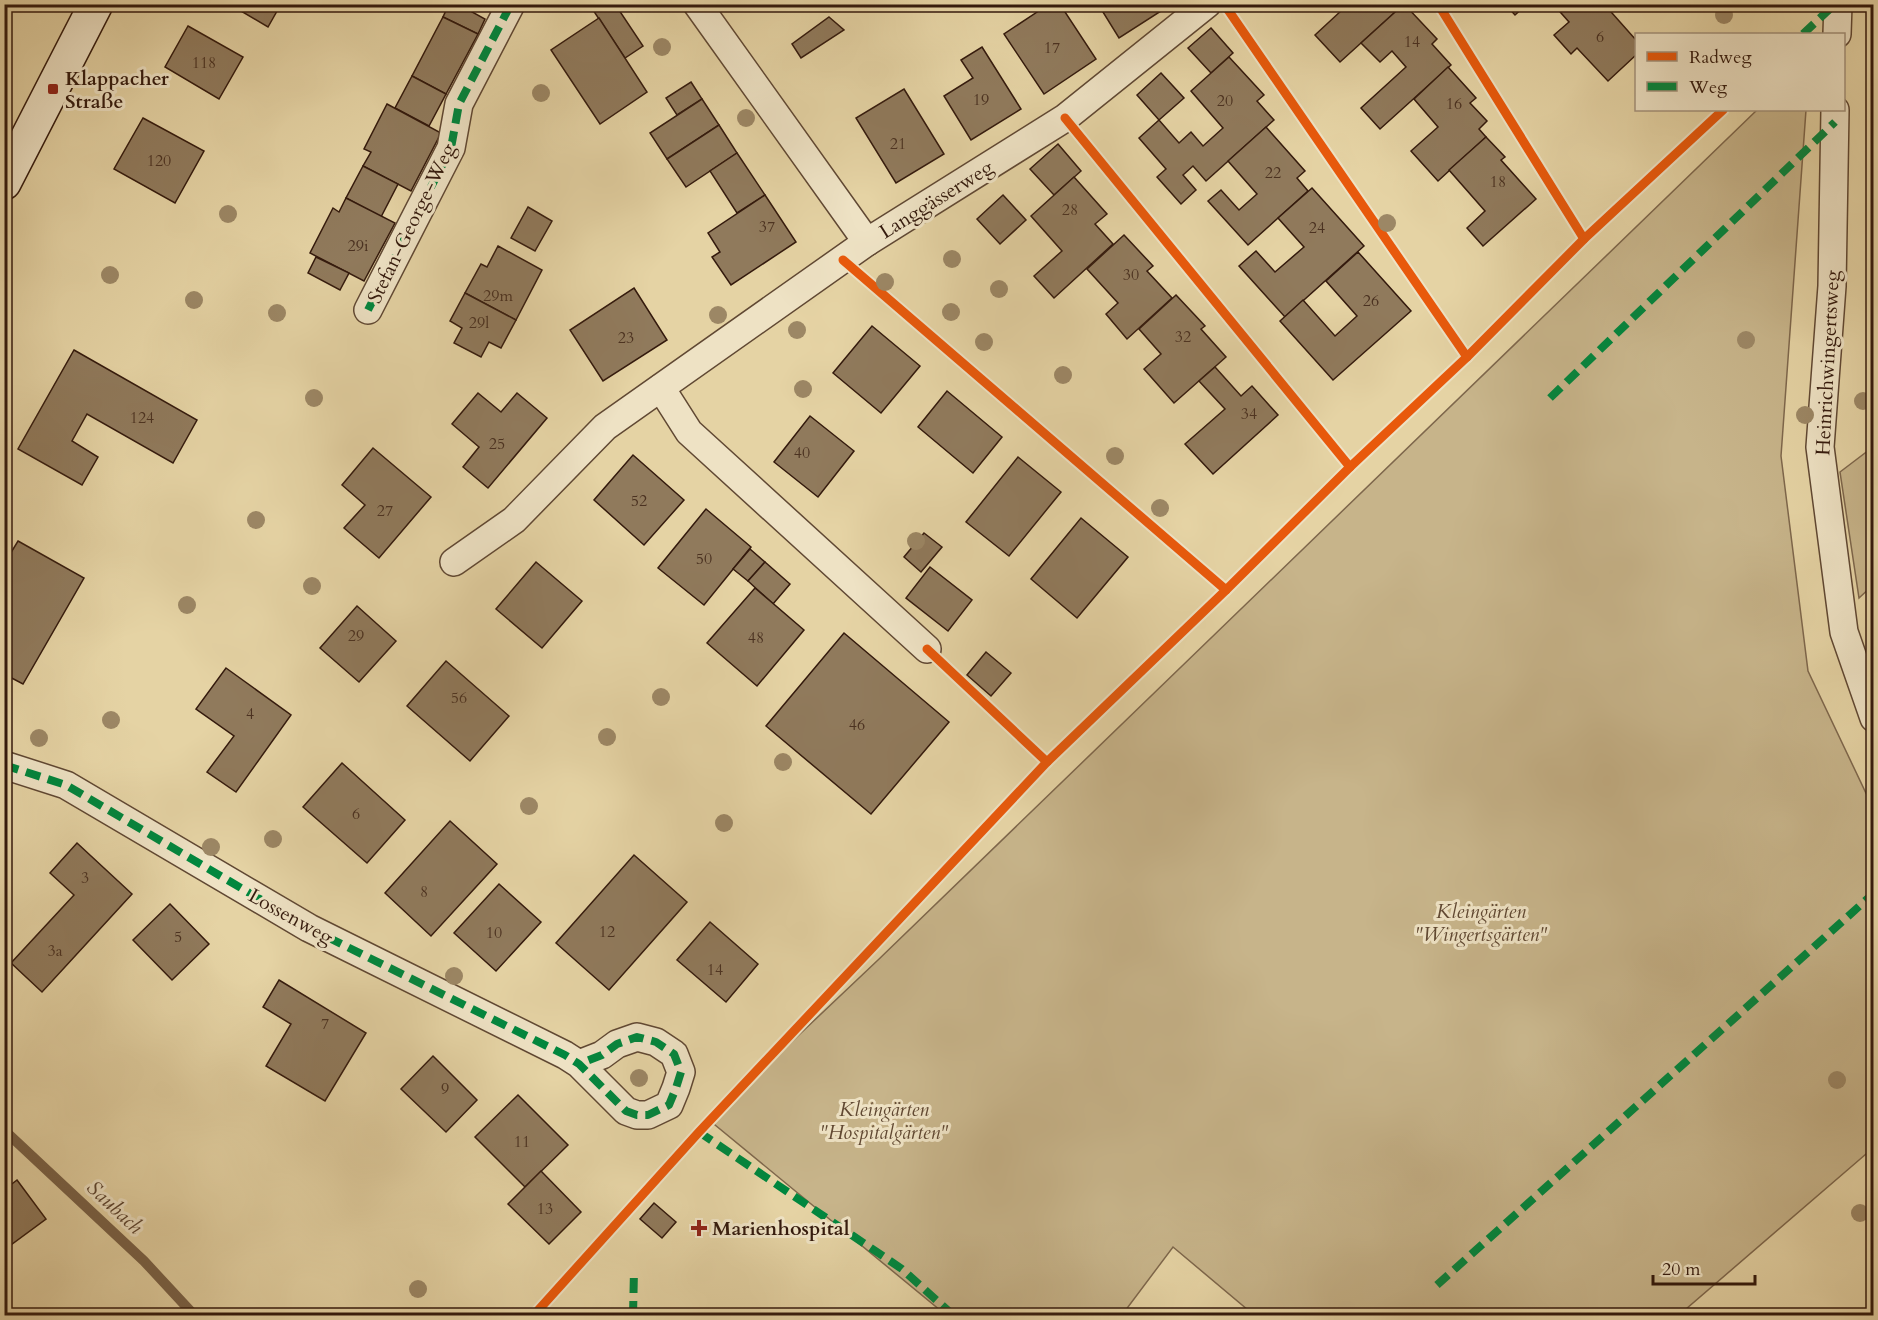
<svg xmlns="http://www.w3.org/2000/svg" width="1878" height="1320" viewBox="0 0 1878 1320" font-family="Cardo,serif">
  <rect width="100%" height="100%" fill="#e5d3a4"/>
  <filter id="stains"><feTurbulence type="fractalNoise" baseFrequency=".00333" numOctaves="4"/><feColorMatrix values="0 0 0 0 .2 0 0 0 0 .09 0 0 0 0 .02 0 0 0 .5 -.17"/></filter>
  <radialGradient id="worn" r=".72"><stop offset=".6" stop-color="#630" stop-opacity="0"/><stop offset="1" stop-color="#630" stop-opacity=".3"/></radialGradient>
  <g fill="#c7b48a" stroke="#7e674c" stroke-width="1.5">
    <path d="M1757,110H1806L1781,456L1808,671L1873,808V1148L1679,1315H1254L1173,1247L1122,1315H946L709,1120L878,960Z"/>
    <path d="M1873,447V585L1859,598L1840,472Z"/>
  </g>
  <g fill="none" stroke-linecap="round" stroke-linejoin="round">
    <path stroke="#7a6349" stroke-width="10" d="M4,1130L144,1261L195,1316"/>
  </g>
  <g fill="#907a5c" stroke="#341a0d" stroke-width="1.5">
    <path d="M229,4H281L268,27Z"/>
    <path d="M449,4H476L472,12L485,19L478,34L443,17Z"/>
    <path d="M589,4H615L643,46L625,58Z"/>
    <path d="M1032,4H1067L1070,9L1065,12L1096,59L1044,94L1004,34L1037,12Z"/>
    <path d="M1098,4H1172L1119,38Z"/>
    <path d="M1337,4H1404L1340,62L1315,35L1342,10Z"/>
    <path d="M1404,4L1437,39L1432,44L1451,65L1380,129L1361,108L1406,67L1392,51L1380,62L1361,43Z"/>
    <path d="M1505,4H1527L1515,15Z"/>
    <path d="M1553,4H1604L1636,40V55L1608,81L1577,48L1571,54L1554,35L1569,22Z"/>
    <path d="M443,17L478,34L446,94L412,76Z"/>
    <path d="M829,17L844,30L801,58L792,44Z"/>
    <path d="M599,18L647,92L600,124L551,50Z"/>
    <path d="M188,26L243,57L219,99L165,67Z"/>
    <path d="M1211,28L1233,53L1211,73L1188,48Z"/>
    <path d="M982,47L1021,109L971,140L944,96L973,78L961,60Z"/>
    <path d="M1229,57L1264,95L1257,101L1274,120L1206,181L1193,166L1183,175L1196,190L1181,204L1157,177L1166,169L1139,138L1159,120L1179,143L1191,132L1203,146L1223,128L1191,91Z"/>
    <path d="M1448,67L1476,98L1470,103L1487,121L1479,129L1486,137L1438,181L1411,151L1438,127L1414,99Z"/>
    <path d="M1161,73L1184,98L1159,120L1137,95Z"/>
    <path d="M412,76L446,94L429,126L395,108Z"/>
    <path d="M691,82L702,99L677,115L666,98Z"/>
    <path d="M904,89L944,154L896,183L856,118Z"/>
    <path d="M702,99L719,125L667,159L650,133Z"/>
    <path d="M387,104L441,133L411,191L363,166L371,152L364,149Z"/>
    <path d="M143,118L204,151L175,203L114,169Z"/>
    <path d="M719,125L737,153L686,187L667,159Z"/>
    <path d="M1266,127L1305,171L1297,178L1308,191L1248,245L1208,201L1221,190L1239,210L1257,194L1228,161Z"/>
    <path d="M1486,137L1505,157L1501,160L1536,199L1483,246L1467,228L1485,211L1449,170Z"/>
    <path d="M1058,144L1081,171L1054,195L1030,169Z"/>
    <path d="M737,153L765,195L737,213L710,171Z"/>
    <path d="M363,166L398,184L381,217L346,198Z"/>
    <path d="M1074,177L1107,214L1095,224L1113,244L1054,298L1034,276L1062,251L1031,216Z"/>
    <path d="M1312,188L1364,246L1285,317L1239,266L1256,251L1275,272L1304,247L1278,218Z"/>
    <path d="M765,195L796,242L731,285L712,257L720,252L708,233Z"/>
    <path d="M1003,195L1026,220L1000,244L977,219Z"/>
    <path d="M346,198L395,223L364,281L310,253L333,208L339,212Z"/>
    <path d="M528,207L552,221L535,251L511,238Z"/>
    <path d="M1124,235L1153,266L1147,271L1172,298L1127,339L1106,314L1118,303L1087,269Z"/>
    <path d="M498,246L542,270L516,320L465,293L481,264L487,267Z"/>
    <path d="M1358,252L1411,311L1333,380L1280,321L1303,300L1335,336L1357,316L1326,281Z"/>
    <path d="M316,257L349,273L340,290L308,273Z"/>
    <path d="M634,288L667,340L603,381L570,330Z"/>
    <path d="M465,293L516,320L501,348L489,342L481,357L454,343L462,328L450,321Z"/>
    <path d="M1176,295L1205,326L1201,329L1226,357L1174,403L1144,369L1161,354L1139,329Z"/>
    <path d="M872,326L920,366L881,413L833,373Z"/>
    <path d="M74,350L197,420L173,463L87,414L72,441L98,457L82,485L18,449Z"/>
    <path d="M1215,367L1241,396L1252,386L1278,415L1213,474L1185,444L1225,409L1199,381Z"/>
    <path d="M947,391L1002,437L973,473L918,427Z"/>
    <path d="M478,393L501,412L517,393L547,418L488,488L463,467L479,447L452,424Z"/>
    <path d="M810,416L854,451L818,497L774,462Z"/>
    <path d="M373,448L431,497L379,558L344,528L365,505L342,485Z"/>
    <path d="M633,455L684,500L644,545L594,500Z"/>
    <path d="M1018,457L1061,492L1009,556L966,522Z"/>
    <path d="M706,509L751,547L704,605L658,568Z"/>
    <path d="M1081,518L1128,557L1077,618L1031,579Z"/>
    <path d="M924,533L942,547L921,572L904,557Z"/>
    <path d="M18,541L84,578L23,684L4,674V564Z"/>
    <path d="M750,549L765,562L748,581L733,569Z"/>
    <path d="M536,562L582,601L542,648L496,609Z"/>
    <path d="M765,562L790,584L773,604L748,581Z"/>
    <path d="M930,567L972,600L948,631L906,598Z"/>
    <path d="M755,588L804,630L757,686L707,643Z"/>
    <path d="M357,606L396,641L359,682L320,648Z"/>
    <path d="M844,633L949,722L871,814L766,726Z"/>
    <path d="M986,652L1011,673L991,696L967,675Z"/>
    <path d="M446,661L509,716L470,761L407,706Z"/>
    <path d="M226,668L291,715L236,792L207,772L234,736L196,709Z"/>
    <path d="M342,763L405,820L367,863L303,807Z"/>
    <path d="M450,821L497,864L431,936L385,893Z"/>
    <path d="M77,843L132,894L42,992L11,963L74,895L50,873Z"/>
    <path d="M634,855L687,902L609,990L556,943Z"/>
    <path d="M499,884L541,922L496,971L454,933Z"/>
    <path d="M170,904L209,944L172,980L133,940Z"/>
    <path d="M710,922L758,964L726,1002L677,960Z"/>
    <path d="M279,980L366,1033L325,1101L266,1066L291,1024L263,1007Z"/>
    <path d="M433,1056L477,1100L446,1132L401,1089Z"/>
    <path d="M518,1095L568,1145L525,1187L475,1137Z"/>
    <path d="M541,1171L581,1212L549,1244L508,1204Z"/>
    <path d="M17,1180L46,1219L4,1250V1190Z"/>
    <path d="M654,1203L676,1222L662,1238L640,1219Z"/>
  </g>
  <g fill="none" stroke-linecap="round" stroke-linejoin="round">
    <g stroke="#604833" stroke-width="30">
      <g id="minor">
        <path d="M697,4L867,242"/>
        <path d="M1837,34L1838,4"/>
        <path d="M1835,110L1832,286L1820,447L1844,632L1874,718"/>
        <path d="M368,310L451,148L459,104L511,4"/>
        <path d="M661,388L689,432L927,649"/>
        <path d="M454,562L514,520L605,427L867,242L1065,118L1207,4"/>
        <path d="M4,765L66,785L309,928L565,1055L579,1064L626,1111L637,1115H648L669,1105L676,1088L681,1072L674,1054L656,1042L637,1037L617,1044L602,1055L579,1064"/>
      </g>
    </g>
    <g stroke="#341a0d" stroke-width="36">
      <path id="secondary" d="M4,183L96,4"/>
    </g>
    <use href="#minor" stroke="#eee2c4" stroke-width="27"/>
    <use href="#secondary" stroke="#eee2c4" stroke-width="33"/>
    <g stroke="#00873e" stroke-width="8" stroke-dasharray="15 8" stroke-linecap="butt">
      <path d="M1803,34L1835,4"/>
      <path d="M368,310L451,148L459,104L511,4"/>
      <path d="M1550,398L1835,122"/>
      <path d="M4,765L66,785L309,928L565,1055L579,1064L626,1111L637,1115H648L669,1105L676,1088L681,1072L674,1054L656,1042L637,1037L617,1044L602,1055L579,1064"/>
      <path d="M699,1132L902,1269L954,1316"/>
      <path d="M1437,1285L1874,893"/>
      <path d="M633,1316L634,1270"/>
    </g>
    <g stroke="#eee2c4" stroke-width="13">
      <g id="cycleway">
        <path d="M1224,4L1467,357"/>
        <path d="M1438,4L1584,239"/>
        <path d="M1065,118L1350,467"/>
        <path d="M843,260L1226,590"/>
        <path d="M927,649L1047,762"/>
        <path d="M533,1316L699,1132L1047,762L1226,590L1350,467L1467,357L1584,239L1723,110"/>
      </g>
    </g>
    <use href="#cycleway" stroke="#e8590c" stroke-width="9"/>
  </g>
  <g fill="#9c8765">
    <circle cx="1724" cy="15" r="9"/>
    <circle cx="662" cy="47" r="9"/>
    <circle cx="541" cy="93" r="9"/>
    <circle cx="746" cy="118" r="9"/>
    <circle cx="228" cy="214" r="9"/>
    <circle cx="1387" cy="223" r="9"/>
    <circle cx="952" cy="259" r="9"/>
    <circle cx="110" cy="275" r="9"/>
    <circle cx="885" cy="282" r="9"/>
    <circle cx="999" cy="289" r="9"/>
    <circle cx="194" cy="300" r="9"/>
    <circle cx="951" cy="312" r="9"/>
    <circle cx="277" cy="313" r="9"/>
    <circle cx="718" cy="315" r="9"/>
    <circle cx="797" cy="330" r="9"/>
    <circle cx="1746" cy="340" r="9"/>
    <circle cx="984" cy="342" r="9"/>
    <circle cx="1063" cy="375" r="9"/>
    <circle cx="803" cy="389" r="9"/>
    <circle cx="314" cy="398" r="9"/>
    <circle cx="1863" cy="401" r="9"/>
    <circle cx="1805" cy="415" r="9"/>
    <circle cx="1115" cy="456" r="9"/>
    <circle cx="1160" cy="508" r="9"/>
    <circle cx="256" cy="520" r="9"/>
    <circle cx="916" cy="541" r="9"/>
    <circle cx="312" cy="586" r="9"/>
    <circle cx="187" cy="605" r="9"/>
    <circle cx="661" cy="697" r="9"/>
    <circle cx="111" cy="720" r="9"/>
    <circle cx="607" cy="737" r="9"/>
    <circle cx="39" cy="738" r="9"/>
    <circle cx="783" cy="762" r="9"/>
    <circle cx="529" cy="806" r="9"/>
    <circle cx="724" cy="823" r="9"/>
    <circle cx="273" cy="839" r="9"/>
    <circle cx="211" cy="847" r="9"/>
    <circle cx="454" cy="976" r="9"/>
    <circle cx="639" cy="1078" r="9"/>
    <circle cx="1837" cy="1080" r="9"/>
    <circle cx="1860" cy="1213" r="9"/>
    <circle cx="418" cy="1289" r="9"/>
  </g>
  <g fill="#8f2418" stroke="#eee2c4" stroke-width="2">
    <rect x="47" y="83" width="12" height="12" rx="3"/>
    <path d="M696 1219h6v6h6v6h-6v6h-6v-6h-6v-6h6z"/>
  </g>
  <g text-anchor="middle" stroke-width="6" stroke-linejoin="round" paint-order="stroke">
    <g font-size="16" fill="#4b3221">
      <text x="1600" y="42">6</text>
      <text x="1412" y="47">14</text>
      <text x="1052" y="53">17</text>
      <text x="204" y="68">118</text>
      <text x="981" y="105">19</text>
      <text x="1225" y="106">20</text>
      <text x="1454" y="109">16</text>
      <text x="898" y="149">21</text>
      <text x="159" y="166">120</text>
      <text x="1273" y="178">22</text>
      <text x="1498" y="187">18</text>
      <text x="1070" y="215">28</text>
      <text x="767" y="232">37</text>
      <text x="1317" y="233">24</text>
      <text x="358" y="251">29i</text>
      <text x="1131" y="280">30</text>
      <text x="498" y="301">29m</text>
      <text x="1371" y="306">26</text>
      <text x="479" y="328">29l</text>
      <text x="1183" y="342">32</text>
      <text x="626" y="343">23</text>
      <text x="1249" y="419">34</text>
      <text x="142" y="423">124</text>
      <text x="497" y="449">25</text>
      <text x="802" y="458">40</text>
      <text x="639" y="506">52</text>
      <text x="385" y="516">27</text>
      <text x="704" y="564">50</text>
      <text x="356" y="641">29</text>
      <text x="756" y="643">48</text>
      <text x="459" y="703">56</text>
      <text x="250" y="719">4</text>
      <text x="857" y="730">46</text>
      <text x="356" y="819">6</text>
      <text x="85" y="883">3</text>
      <text x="424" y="897">8</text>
      <text x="607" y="937">12</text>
      <text x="494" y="938">10</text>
      <text x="178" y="942">5</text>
      <text x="55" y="956">3a</text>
      <text x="715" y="975">14</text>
      <text x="325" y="1029">7</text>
      <text x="445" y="1094">9</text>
      <text x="522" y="1147">11</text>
      <text x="545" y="1214">13</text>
    </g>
    <g font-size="20" font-weight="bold" fill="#341a0d" stroke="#eee2c4" text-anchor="start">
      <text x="65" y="85">Klappacher<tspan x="65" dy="23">Straße</tspan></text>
      <text x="712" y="1235">Marienhospital</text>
    </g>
    <g font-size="20" fill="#341a0d" stroke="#eee2c4">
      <text transform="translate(936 199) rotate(-32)" y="7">Langgässerweg</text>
      <text transform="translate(411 223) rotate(-64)" y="7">Stefan-George-Weg</text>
      <text transform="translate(1827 363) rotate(-87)" y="7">Heinrichwingertsweg</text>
      <text transform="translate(291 916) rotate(29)" y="7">Lossenweg</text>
    </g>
    <g font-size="20" font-style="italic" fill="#604832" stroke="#eee2c4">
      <text x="1481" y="918">Kleingärten<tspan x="1481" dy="23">"Wingertsgärten"</tspan></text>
      <text x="884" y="1116">Kleingärten<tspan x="884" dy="23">"Hospitalgärten"</tspan></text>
    </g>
    <g font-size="21" font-style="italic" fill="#5d4530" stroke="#eee2c4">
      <text transform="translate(115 1207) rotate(43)" y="7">Saubach</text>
    </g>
  </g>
  <rect width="1878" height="1320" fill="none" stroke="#e5d3a4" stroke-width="24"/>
  <rect x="6" y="6" width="1866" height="1308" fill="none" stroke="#341a0d" stroke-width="3"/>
  <rect x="12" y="12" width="1854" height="1296" fill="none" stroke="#341a0d" stroke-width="1.5"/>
  <rect x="1635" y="33" width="210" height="78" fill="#eee2c4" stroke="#a4927b" stroke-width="1.5"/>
  <rect x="1647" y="52" width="30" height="9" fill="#e8590c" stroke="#a4927b" stroke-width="1.5"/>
  <text x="1689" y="63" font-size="18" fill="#341a0d">Radweg</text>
  <rect x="1647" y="82" width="30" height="9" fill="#00873e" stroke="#a4927b" stroke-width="1.5"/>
  <text x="1689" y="93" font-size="18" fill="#341a0d">Weg</text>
  <path d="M1653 1275v9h102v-9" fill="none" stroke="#341a0d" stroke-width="3"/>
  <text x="1662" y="1275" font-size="18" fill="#341a0d" stroke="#eee2c4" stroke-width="4.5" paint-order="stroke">20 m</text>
  <rect width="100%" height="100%" filter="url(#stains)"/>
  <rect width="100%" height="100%" fill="url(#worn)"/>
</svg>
